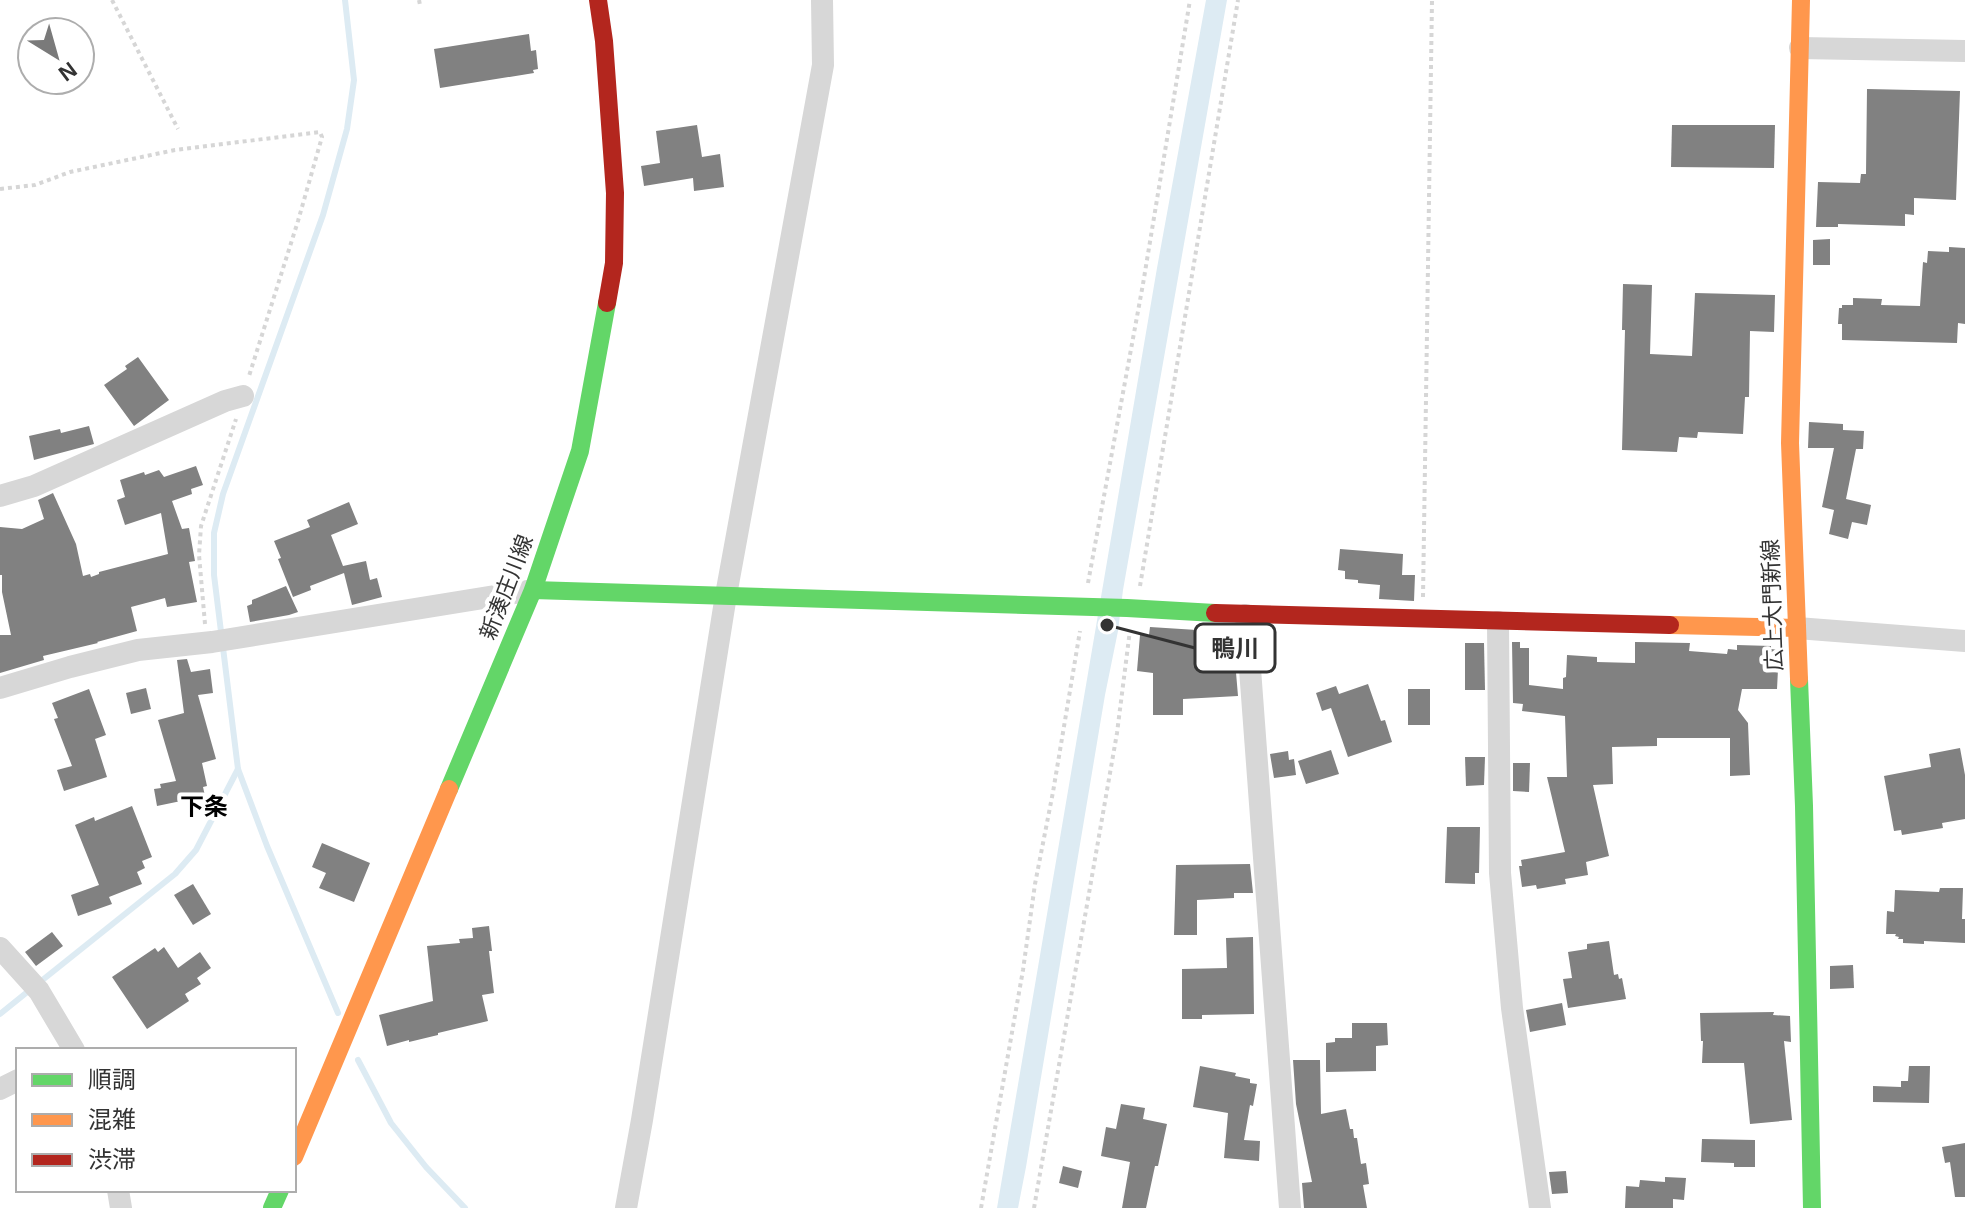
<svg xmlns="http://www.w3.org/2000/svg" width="1965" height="1208" viewBox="0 0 1965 1208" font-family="Helvetica,'Noto Sans JP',sans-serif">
  <rect width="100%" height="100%" fill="#fff"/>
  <path fill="#ddebf3" d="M1206,0H1227L1123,590L1118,631L1105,695L1026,1167L1018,1208H997L1157,268Z"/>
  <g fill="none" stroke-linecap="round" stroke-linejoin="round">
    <g stroke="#ddebf3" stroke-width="6">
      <path d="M40,982L175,874L196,850L238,769"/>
      <path d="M338,1013L267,846L238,769L214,575V533L223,494L323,215L347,129L354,80L345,0"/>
      <path d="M0,1014L31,989"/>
      <path d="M358,1060L391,1123L426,1167L465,1208"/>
    </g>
  </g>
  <g fill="#818181">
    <path d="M529,34L531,51L536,50L538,69L533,70L534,73L440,88L434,49Z"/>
    <path d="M1867,89L1960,91L1956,200L1914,198V215L1905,214V226L1838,224V227H1816L1818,182L1860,183L1861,174H1866Z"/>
    <path d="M697,125L702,157L720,154L724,187L694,191L693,178L644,186L641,166L660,163L656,131Z"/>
    <path d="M1672,125H1775L1774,168L1671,167Z"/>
    <path d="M1830,239V265H1813V240Z"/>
    <path d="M1949,247L1965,248V324L1958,323L1957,343L1842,340V324H1838L1839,308H1842V305H1853V298L1882,299L1881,305L1920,306L1923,262L1927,263L1928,251L1949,252Z"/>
    <path d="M1623,284L1652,285L1650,354L1692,356L1695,293L1775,295L1774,332L1750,331L1749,397H1745L1743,434L1698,432L1697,438L1679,437L1677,452L1622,450L1625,330H1622Z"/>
    <path d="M138,357L169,400L134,426L104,385L127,369L125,366Z"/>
    <path d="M1809,422L1843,424V430L1864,431L1863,449H1856L1846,499L1871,505L1867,525L1852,522L1848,539L1829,534L1834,510L1822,507L1834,448H1808Z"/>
    <path d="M89,426L94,444L34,460L29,436L60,429L61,433Z"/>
    <path d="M196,466L203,485L191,489L192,494L172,501L182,529L189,528L195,561L189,562L197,602L167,607L165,598L131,607L137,631L97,642L98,643L43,656L44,660L0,673V635H11L2,592V575H0V527L22,529L44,519L38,500L53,493L76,544L83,576L90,574L91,577L99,574V572L168,554L161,513L125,525L117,500L125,497L120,480L144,472L145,475L159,470L164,477Z"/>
    <path d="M349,502L358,524L331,535L343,566L366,561L370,580L377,578L382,597L352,605L344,573L310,586L311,590L293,597L278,559L281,558L274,541L310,527L307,520Z"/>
    <path d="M1340,549L1403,554L1402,575H1415L1414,601L1379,599L1380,585L1358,583V580L1345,579V571L1338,570Z"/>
    <path d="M286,586L298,612L289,615L250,622L247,606L252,604V600Z"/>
    <path d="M1150,627L1197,630V640L1225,638L1226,649H1234L1238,696L1183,699V715H1153V673L1137,671L1140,635H1149Z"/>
    <path d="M1512,642H1520V648H1529V685L1563,689V678L1566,677L1567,655L1597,657V662L1635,663V642L1690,643L1689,651L1727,654L1728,649L1737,650V645L1771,646V649L1779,650L1777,689H1742L1738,710L1748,723L1750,775L1730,776V738H1657V746L1612,747L1613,784L1593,785L1609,856L1586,862L1588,875L1565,879L1566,884L1537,889L1536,885L1522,887L1519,866H1522L1521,860L1565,852L1547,777H1567L1565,716L1522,711L1523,704L1513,703Z"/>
    <path d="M1465,643H1484L1485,690H1465Z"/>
    <path d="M187,659L191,672L210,669L213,693L198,695L216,759L202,763L207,786L203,787L205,796L157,806L154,789L161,788L160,784L176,781L158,720L184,713L177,660Z"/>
    <path d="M1368,684L1381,721L1385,720L1392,742L1348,757L1331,708L1322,711L1316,693L1336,686L1339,694Z"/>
    <path d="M146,688L151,709L131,714L126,693Z"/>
    <path d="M89,689L106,735L95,739L107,777L64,791L57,770L72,766L54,719L58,718L52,703Z"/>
    <rect x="1408" y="689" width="22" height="36"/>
    <path d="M1960,748L1965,775V819L1942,823L1943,828L1902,835L1901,830L1894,831L1884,776L1931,767L1929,754Z"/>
    <path d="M1331,750L1339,774L1306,784L1298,761Z"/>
    <path d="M1288,751L1289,760L1294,759L1296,775L1274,778L1270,754Z"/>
    <path d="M1465,757H1485L1484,785L1466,786Z"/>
    <path d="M1513,763H1530L1529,792L1513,791Z"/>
    <path d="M132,806L152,857L142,861L145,868L137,872L142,884L109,897L112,904L78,916L71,895L99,885L75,825L94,817L95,821Z"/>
    <path d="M1447,827H1480L1479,873H1475V884L1445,883Z"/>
    <path d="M322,843L370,863L354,902L319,888L326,873L312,867Z"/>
    <path d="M1250,864L1253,893H1234V898L1197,900V935H1174L1176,865Z"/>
    <path d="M193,884L211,914L193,925L174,895Z"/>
    <path d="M1940,888H1963L1962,919H1965V943L1924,941V944L1903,943V939H1898L1899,937L1895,936L1896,934H1886L1887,911L1894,912L1895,890L1939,892Z"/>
    <path d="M489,926L492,951H489L494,993L482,995L488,1021L438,1033V1035L409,1042V1040L387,1046L379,1015L433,1001L427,946L460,943L459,939L473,938L472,928Z"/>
    <path d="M52,932L63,946L36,966L25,952Z"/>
    <path d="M1253,937L1254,1014L1202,1015V1019H1182V969L1227,968L1226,938Z"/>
    <path d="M1609,941L1614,975L1618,974L1619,979L1622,978L1626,999L1568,1008L1563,979L1572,978L1568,952L1587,949V944Z"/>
    <path d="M164,947L178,968L200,952L211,968L197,978L201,984L185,994L189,1001L147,1029L112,977L155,948L158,952Z"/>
    <path d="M1853,965L1854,988L1830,989V966Z"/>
    <path d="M1562,1003L1566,1025L1530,1032L1526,1010Z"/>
    <path d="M1774,1012L1773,1015L1790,1016L1791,1042L1784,1041L1792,1120L1750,1124L1744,1063H1702L1703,1041H1701L1700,1013Z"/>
    <path d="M1352,1023H1387L1388,1045L1376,1046V1071L1326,1072V1043L1335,1042V1038H1352Z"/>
    <path d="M1293,1060H1320L1321,1114L1346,1109L1350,1129H1353L1354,1138H1357L1361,1164L1366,1163L1369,1184L1363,1185L1367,1208H1304L1302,1183L1312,1182L1296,1104Z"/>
    <path d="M1200,1066L1236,1073L1235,1076L1250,1079V1083L1257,1084L1253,1106L1250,1105L1244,1140L1260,1141L1259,1161L1224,1158L1228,1113L1193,1107Z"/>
    <path d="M1909,1066H1930L1929,1103L1873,1102V1086L1901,1087V1081H1908Z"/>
    <path d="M1121,1104L1145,1108L1143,1119L1167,1124L1158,1166H1155L1146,1208H1122L1130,1162L1101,1156L1106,1127L1116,1129Z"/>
    <path d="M1702,1139L1755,1140V1167H1734V1163L1701,1162Z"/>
    <path d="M1965,1143V1197H1955L1950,1162L1945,1163L1942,1147Z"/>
    <path d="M1063,1166L1082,1171L1078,1188L1059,1183Z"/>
    <path d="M1566,1171L1568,1193L1552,1194L1549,1172Z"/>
    <path d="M1665,1177L1686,1178L1684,1200L1673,1199V1208H1625L1626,1186L1639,1187L1640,1180L1665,1182Z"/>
  </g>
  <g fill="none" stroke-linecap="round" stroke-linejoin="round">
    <g stroke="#d6d6d6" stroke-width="4" stroke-dasharray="4 4" stroke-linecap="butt">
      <path d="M112,0L178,129"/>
      <path d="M419,0L420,5"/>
      <path d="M0,189L35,185L70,172L175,150L320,132L322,137L298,221L249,376"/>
      <path d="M1088,583L1143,284L1190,0"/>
      <path d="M1140,586L1238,0"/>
      <path d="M1423,597L1432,0"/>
      <path d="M205,624L199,555L201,526L236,419"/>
      <path d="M981,1208L1023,970L1035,884L1053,792L1080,631"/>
      <path d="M1034,1208L1117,733L1130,630"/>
    </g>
    <g stroke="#d7d7d7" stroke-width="22">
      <path d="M1800,48L1965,51"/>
      <path d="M0,496L34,486L225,401L243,396"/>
      <path d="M1246,615L1290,1208"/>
      <path d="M1498,622L1500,873L1512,1008L1540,1208"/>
      <path d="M1797,628L1965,641"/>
      <path d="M0,688L70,667L138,650L212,642L533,590"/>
      <path d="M0,948L39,991L74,1050"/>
      <path d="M0,1089L18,1080"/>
      <path d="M118,1190L121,1208"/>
      <path d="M626,1208L642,1120L726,595L823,65L822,0"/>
    </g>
    <g stroke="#63d668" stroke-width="18">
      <path d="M533,590L1127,608L1215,613"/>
      <path d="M1799,679L1804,806L1812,1208"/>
      <path d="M449,789L533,590L580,451L607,303"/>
      <path d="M272,1208L280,1190"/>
    </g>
    <g stroke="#ff974d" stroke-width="18">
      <path d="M1670,625L1797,628"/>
      <path d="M1799,679L1790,443L1801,0"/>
      <path d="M294,1157L449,789"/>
    </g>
    <g stroke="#b3261e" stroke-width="18">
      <path d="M598,0L604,41L615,193L614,263L607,303"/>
      <path d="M1215,613L1670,625"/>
    </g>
  </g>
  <g text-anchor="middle" stroke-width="8" stroke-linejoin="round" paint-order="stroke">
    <g font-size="22" fill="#333" stroke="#fff">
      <text transform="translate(506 587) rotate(-69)" y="8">新湊庄川線</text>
      <text transform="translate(1772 605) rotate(-92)" y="8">広上大門新線</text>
    </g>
    <g font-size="24" font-weight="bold" fill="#000" stroke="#fff">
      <text x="204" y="815">下条</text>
    </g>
  </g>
  <path fill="none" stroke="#333" stroke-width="3" d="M1107 625L1195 648"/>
  <circle fill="#333" stroke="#fff" stroke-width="3" cx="1107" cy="625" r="8"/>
  <rect fill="#fff" stroke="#333" stroke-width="3" x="1195" y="624" width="80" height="48" rx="8"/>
  <g font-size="24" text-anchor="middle" font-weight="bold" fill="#333">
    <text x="1235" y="657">鴨川</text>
  </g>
  <rect x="16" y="1048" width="280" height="144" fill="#ffffff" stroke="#adadad" stroke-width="2"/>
  <rect x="32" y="1074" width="40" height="12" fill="#63d668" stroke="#adadad" stroke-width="2"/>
  <text x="88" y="1088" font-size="24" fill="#333333">順調</text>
  <rect x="32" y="1114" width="40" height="12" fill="#ff974d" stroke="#adadad" stroke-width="2"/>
  <text x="88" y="1128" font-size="24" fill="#333333">混雑</text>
  <rect x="32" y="1154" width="40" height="12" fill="#b3261e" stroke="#adadad" stroke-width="2"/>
  <text x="88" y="1168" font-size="24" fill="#333333">渋滞</text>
  <g transform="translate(56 56) rotate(143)"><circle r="38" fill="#ffffff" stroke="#adadad" stroke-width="2"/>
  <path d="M0-6L14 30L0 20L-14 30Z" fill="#7a7a7a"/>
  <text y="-12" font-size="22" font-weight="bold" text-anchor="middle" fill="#333333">N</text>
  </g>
</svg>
